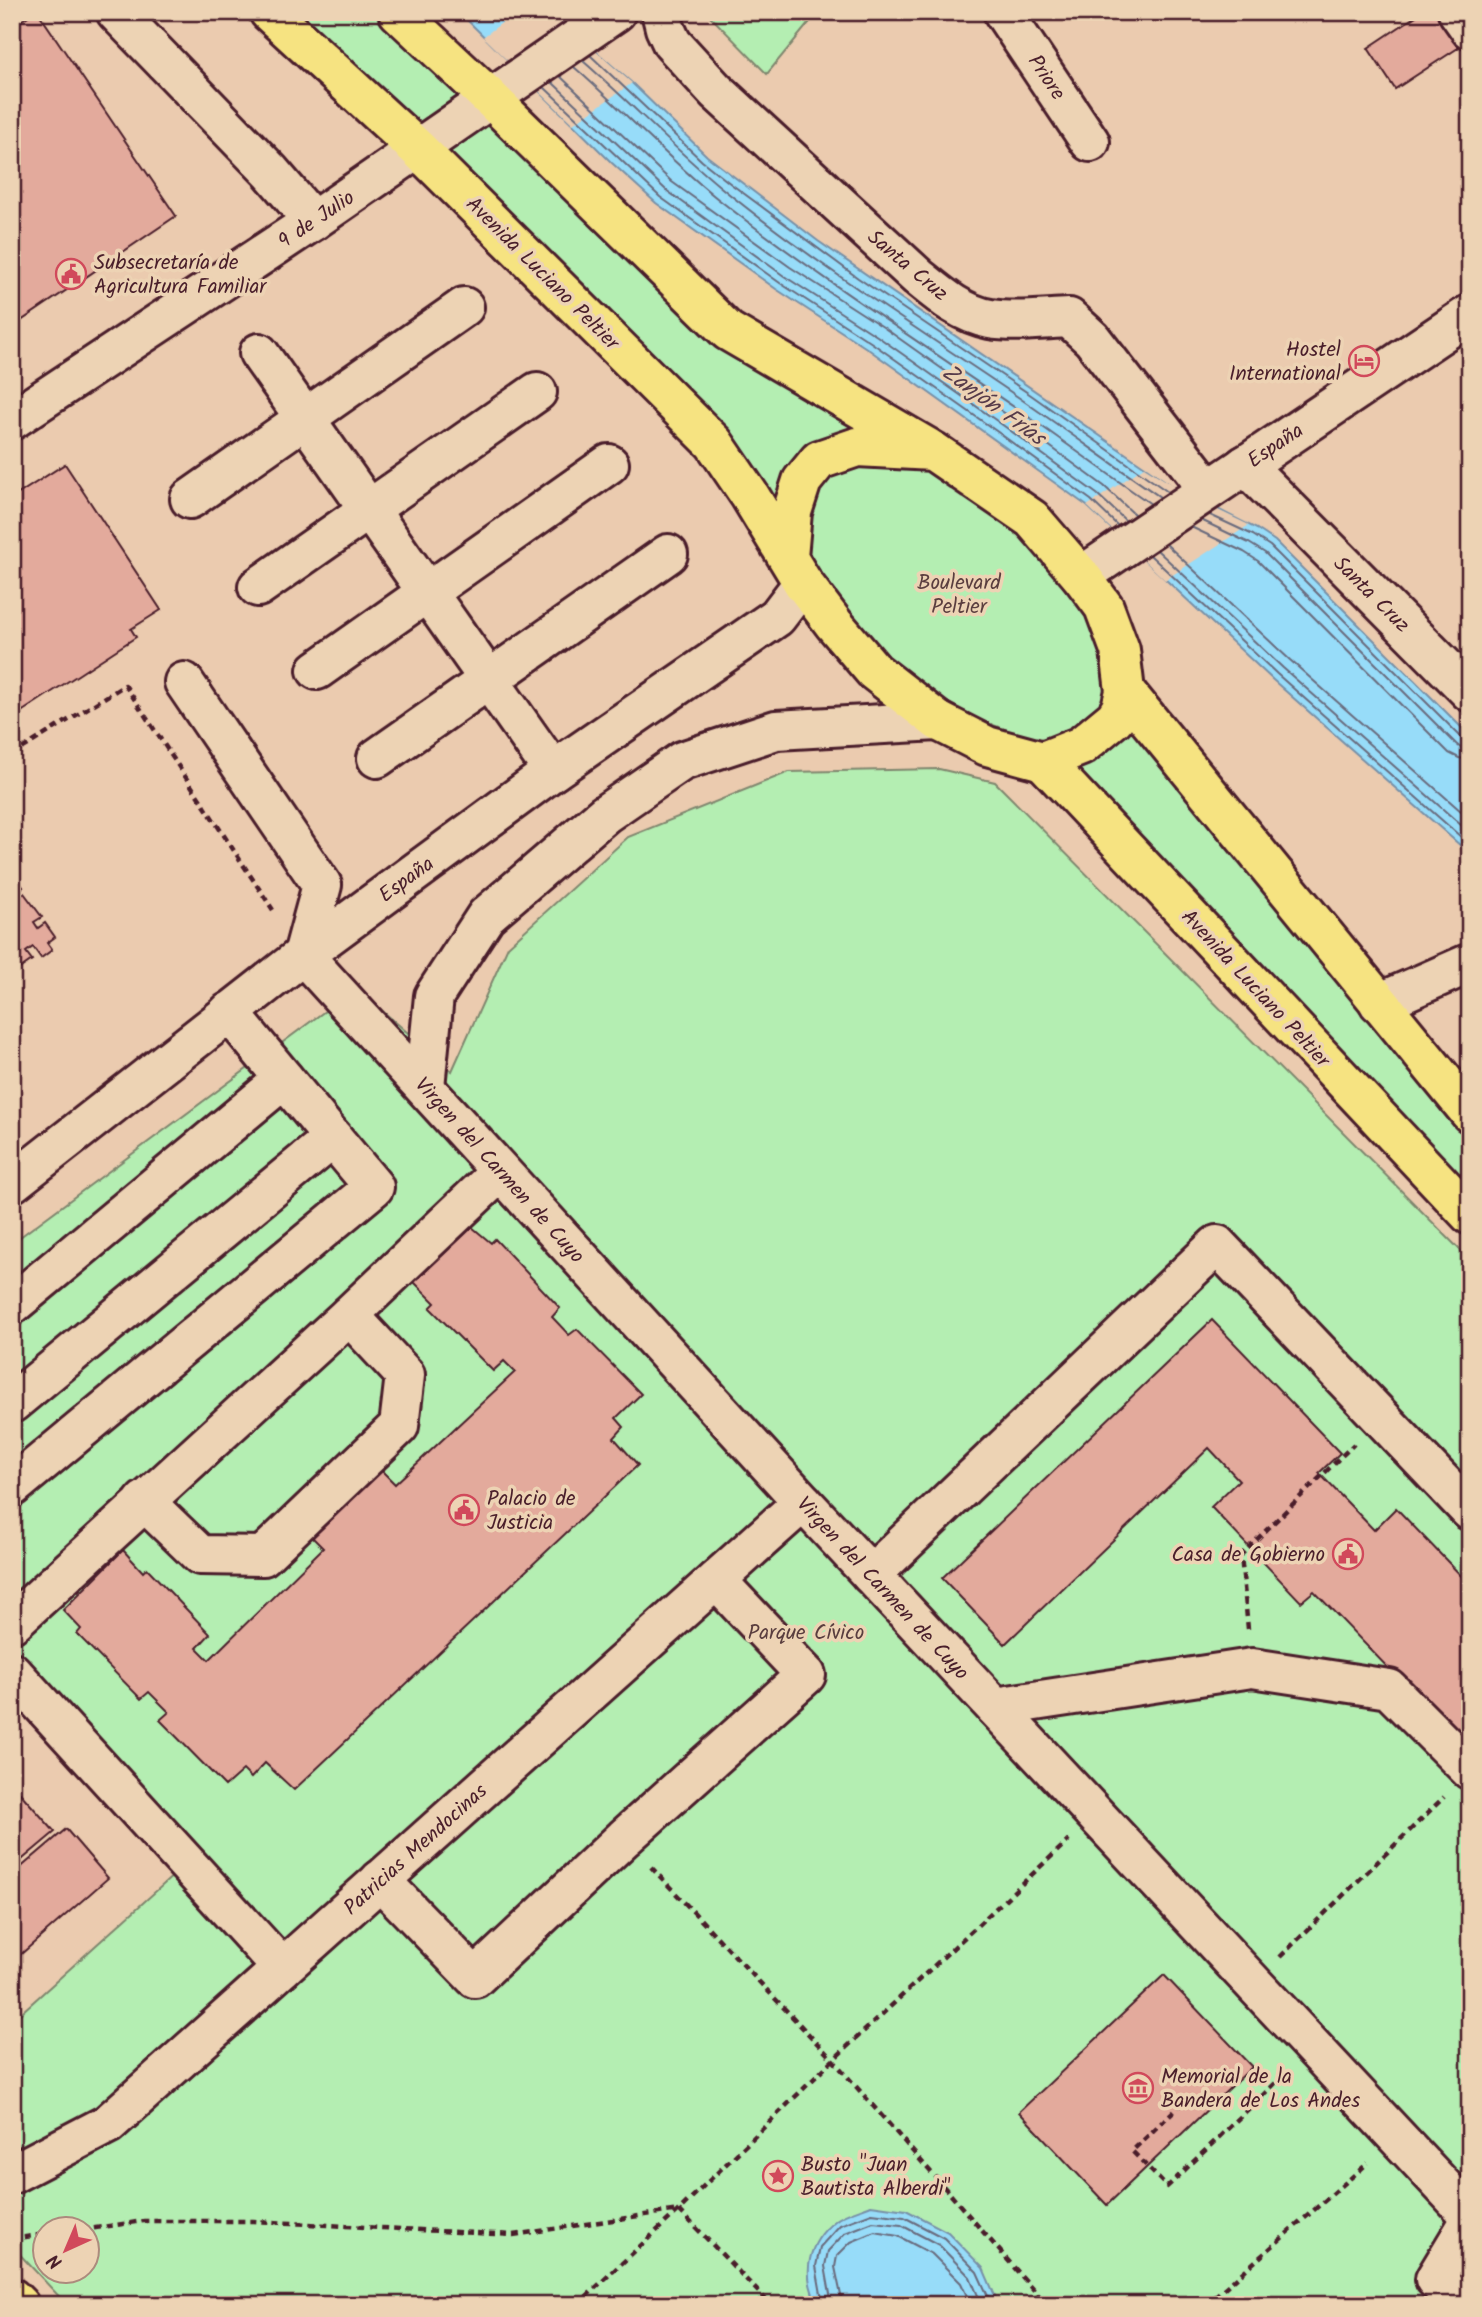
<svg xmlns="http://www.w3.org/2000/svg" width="1482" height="2317" viewBox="0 0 1482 2317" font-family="Kalam,sans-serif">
  <rect width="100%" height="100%" fill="#ebcbaf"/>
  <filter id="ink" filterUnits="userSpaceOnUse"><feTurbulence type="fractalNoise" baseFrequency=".0143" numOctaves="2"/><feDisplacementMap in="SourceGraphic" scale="14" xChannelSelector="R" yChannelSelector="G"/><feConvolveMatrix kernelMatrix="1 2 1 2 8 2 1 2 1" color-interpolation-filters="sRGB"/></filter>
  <g filter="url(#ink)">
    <g fill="#b4eeb2" stroke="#7f866e" stroke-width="2" fill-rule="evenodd">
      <path d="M283,12H397L726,334L1026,524L1096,606L1118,669L1470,1126V1201L1046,744L940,706L883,654L814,567Z"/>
      <path d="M711,12H818L767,74L708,14Z"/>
      <path d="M939,769L995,782L1470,1260V2305H67L12,2246V2021L185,1865L12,1681V1243L356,988L452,1071L508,946L628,837L789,772ZM46,2230H88V2272H46Z"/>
    </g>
    <g fill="#97dcf9" stroke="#7890a7" stroke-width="2">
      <path d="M459,12H551L632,83L707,156L818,241L1174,487L1257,529L1275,541L1470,736V854L1273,680L1087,506L868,349L776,289L656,203L612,163Z"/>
      <path d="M871,2205L906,2210L948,2232L983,2268L999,2305H818C801,2274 808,2242 835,2221C844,2213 860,2210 871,2205Z"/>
    </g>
    <g fill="#ebcbaf">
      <path d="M516,12H551L632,83L573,124L483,37Z"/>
      <path d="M1144,467L1195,499L1249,525L1165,580L1087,506Z"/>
    </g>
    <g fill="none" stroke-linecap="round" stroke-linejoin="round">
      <g stroke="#696b7d" stroke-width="2">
        <path d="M590,55L702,161L731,184L858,278L1031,395L1168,492"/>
        <path d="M583,61C630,102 674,149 723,189C809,259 904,320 996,382C1051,419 1105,459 1160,497"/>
        <path d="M574,67C623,110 667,158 718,199C814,274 916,340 1017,409C1062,440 1106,473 1151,504"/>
        <path d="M560,76L672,182L790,267L883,327L1010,417L1104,486L1135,515"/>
        <path d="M552,82L666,190L784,276L877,336L1004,426L1097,494L1126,521"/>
        <path d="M544,87L660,197L780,283L872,343L999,433L1091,500L1118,526"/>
        <path d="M1210,515L1253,535L1270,546L1462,738L1470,741"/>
        <path d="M1201,520L1249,543L1265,553L1456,744L1462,749H1470"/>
        <path d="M1191,527L1244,552L1258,561L1449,753L1459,758L1470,760"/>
        <path d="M1166,544L1290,660L1470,819"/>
        <path d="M1157,550L1283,668L1470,833"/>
        <path d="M1150,555L1277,674L1470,845"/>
        <path d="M823,2305L816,2266L820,2247L840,2225L872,2213L904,2217L944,2238L977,2272L992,2305"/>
        <path d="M832,2305L825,2266L828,2251L845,2233L873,2222L901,2225L939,2245L970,2277L982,2305"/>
        <path d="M843,2305L835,2267L837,2256L851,2242L875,2232L898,2236L932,2254L961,2283L971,2305"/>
      </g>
    </g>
    <g fill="#e3aa9c" stroke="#4a1f2b" stroke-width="2">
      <path d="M34,12H38L176,216L12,327V27Z"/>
      <path d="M1422,12H1435L1458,48L1395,89L1368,48Z"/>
      <path d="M65,464L161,610L131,629L136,637L12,718V498Z"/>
      <path d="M12,873L23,887L16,892L18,897L24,893L42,917L34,922L38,928L45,923L55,937L47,943L52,950L41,958L33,947L26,952L32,960L12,974Z"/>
      <path d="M472,1227L491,1243L495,1239L560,1308L552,1317L569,1335L577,1329L641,1394L616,1418L624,1427L614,1438L638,1465L294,1790L265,1763L251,1778L243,1770L225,1786L160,1720L169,1712L149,1692L141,1699L77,1634L81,1629L63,1610L123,1550L143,1572L147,1568L210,1634L197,1648L209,1660L323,1548L311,1536L379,1468L395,1484L515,1372L504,1361L493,1371L430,1308L435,1303L414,1282Z"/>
      <path d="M1212,1320L1340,1453L1319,1473L1374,1530L1396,1508L1470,1585V1796L1426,1750L1448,1730L1314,1591L1301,1602L1211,1507L1239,1480L1209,1448L1005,1644L942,1578Z"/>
      <path d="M12,1784L55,1832L12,1868Z"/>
      <path d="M66,1829L108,1878L12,1962V1875Z"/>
      <path d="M1164,1975L1252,2067L1107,2205L1019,2112Z"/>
    </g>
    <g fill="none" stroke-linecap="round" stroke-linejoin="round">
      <g stroke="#4a1f2b" stroke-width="44">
        <g id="minor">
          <path d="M116,12L271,172L313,221"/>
          <path d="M661,12L665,28L672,43L716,91L918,277C940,295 962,314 990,319C1015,323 1044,319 1069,318L1092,339L1208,489"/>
          <path d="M1003,12L1090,142"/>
          <path d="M1458,12L1470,29"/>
          <path d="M259,353L553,771"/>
          <path d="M12,420L313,221L616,12"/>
          <path d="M1245,465L1470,692"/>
          <path d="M190,499L464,307"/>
          <path d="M1081,576L1470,314"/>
          <path d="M258,587L537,392"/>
          <path d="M317,670L609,464"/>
          <path d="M184,682L322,885L303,955"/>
          <path d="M377,758L668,554"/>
          <path d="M303,955L803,1502L1470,2215"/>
          <path d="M1379,1003L1468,964"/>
          <path d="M425,1087L434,996L486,916L605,814L682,761L776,730L938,721"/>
          <path d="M12,1183L303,955L553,771L777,617L803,583"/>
          <path d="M12,1305L284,1079"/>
          <path d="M12,1403L333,1138L229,1012"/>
          <path d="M12,1487L374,1187L333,1138"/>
          <path d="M144,1501L200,1555L263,1556L399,1426L405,1375L349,1315"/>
          <path d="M871,1575L1217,1245L1470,1511"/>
          <path d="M12,1623L349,1315L500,1172"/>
          <path d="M12,1672L282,1968"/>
          <path d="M995,1707L1252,1668L1389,1689L1470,1770"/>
          <path d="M380,1880L475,1978L624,1838L806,1675L716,1580"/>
          <path d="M12,2174L108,2124L803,1502"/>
          <path d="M1461,2305L1435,2279L1470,2221"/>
        </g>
      </g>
      <g stroke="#4a1f2b" stroke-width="44">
        <g id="major">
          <path d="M269,12L418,149L714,443L750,496L803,583L834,624L874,671L938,721L987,746L1043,761L1081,746L1115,718L1121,708L1125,691L1120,650L1104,607L1081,576L1032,519L933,451L857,447L819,460L802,481L792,512L788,557"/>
          <path d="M398,12L491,99L728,331L928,448"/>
          <path d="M1125,691L1470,1113"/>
          <path d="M1043,761L1470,1215"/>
          <path d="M12,2298L19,2305"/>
        </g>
      </g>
      <g stroke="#4a1f2b" stroke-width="4.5" stroke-dasharray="7 5" stroke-linecap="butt">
        <path d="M12,755L125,685L273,910"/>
        <path d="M1248,1629L1241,1555L1354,1444"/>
        <path d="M651,1867L833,2060L1047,2305"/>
        <path d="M1280,1957L1444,1797"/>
        <path d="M1183,2102L1132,2151L1167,2187L1286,2073"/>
        <path d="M82,2230L144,2221H253L513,2235L679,2210L771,2305"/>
        <path d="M12,2239L46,2234"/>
        <path d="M577,2305L679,2210L833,2060L1069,1840"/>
        <path d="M1205,2305L1368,2163"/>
      </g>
      <use href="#minor" stroke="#edd3b4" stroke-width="38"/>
      <use href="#major" stroke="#f6e381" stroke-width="38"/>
    </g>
  </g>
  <defs>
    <g id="civic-ring" transform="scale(1.575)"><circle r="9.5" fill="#edd3b4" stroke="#d1495b" stroke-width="1.5"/><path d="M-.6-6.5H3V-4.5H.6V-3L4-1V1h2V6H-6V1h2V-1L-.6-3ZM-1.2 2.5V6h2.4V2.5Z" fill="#d1495b"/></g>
    <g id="hotel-ring" transform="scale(1.575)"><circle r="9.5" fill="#edd3b4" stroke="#d1495b" stroke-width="1.5"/><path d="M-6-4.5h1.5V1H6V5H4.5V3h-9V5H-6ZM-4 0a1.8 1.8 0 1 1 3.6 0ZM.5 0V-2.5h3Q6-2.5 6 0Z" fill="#d1495b"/></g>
    <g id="museum-ring" transform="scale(1.575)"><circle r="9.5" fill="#edd3b4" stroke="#d1495b" stroke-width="1.5"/><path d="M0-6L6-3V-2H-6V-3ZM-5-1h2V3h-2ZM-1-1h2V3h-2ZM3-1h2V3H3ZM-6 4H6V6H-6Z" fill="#d1495b"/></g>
    <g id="sight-ring" transform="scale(1.575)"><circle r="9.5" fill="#edd3b4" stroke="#d1495b" stroke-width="1.5"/><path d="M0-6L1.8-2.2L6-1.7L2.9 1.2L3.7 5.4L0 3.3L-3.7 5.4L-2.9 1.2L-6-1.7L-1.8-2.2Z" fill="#d1495b"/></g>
  </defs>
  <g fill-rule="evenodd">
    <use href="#civic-ring" x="71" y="274"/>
    <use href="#hotel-ring" x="1364" y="361"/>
    <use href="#civic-ring" x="464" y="1510"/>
    <use href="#civic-ring" x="1348" y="1554"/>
    <use href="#museum-ring" x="1138" y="2088"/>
    <use href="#sight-ring" x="778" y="2176"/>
  </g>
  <g text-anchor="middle" stroke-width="7" stroke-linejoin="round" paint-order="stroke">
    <g font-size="21" fill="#4a1f2b" stroke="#edd3b4">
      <text transform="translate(1047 77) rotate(56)" y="7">Priore</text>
      <text transform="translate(316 219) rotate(-34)" y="7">9 de Julio</text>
      <text transform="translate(908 265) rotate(40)" y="7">Santa Cruz</text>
      <text transform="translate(543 273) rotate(45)" y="7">Avenida Luciano Peltier</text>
      <text transform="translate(1275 445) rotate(-34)" y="7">España</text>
      <text transform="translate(1372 594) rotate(45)" y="7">Santa Cruz</text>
      <text transform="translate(406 879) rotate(-36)" y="7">España</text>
      <text transform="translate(1256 988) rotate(47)" y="7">Avenida Luciano Peltier</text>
      <text transform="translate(500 1170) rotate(48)" y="7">Virgen del Carmen de Cuyo</text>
      <text transform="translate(883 1588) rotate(47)" y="7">Virgen del Carmen de Cuyo</text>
      <text transform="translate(415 1849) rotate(-42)" y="7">Patricias Mendocinas</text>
    </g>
    <g font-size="21" fill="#4a1f2b" stroke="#edd3b4" text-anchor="start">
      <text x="94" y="269">Subsecretaría de<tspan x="94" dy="24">Agricultura Familiar</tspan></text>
      <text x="1341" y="356" text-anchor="end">Hostel<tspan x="1341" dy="24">International</tspan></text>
      <text x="487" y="1505">Palacio de<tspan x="487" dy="24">Justicia</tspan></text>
      <text x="1325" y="1561" text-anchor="end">Casa de Gobierno</text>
      <text x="1161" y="2083">Memorial de la<tspan x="1161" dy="24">Bandera de Los Andes</tspan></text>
      <text x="801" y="2171">Busto "Juan<tspan x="801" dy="24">Bautista Alberdi"</tspan></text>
    </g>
    <g font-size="21" fill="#5a3e3f" stroke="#edd3b4">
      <text x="959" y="589">Boulevard<tspan x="959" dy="24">Peltier</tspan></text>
      <text x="806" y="1639">Parque Cívico</text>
    </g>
    <g font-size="23" font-style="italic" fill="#563b4a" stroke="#edd3b4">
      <text transform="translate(994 404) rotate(36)" y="8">Zanjón Frías</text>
    </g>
  </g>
  <rect width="1482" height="2317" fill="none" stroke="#edd3b4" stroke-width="42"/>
  <rect x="21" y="21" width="1440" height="2275" fill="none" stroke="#4a1f2b" stroke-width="2.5" filter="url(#ink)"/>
  <g transform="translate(66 2250) rotate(224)"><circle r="33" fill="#edd3b4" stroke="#ac8b7d" stroke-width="2"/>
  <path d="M0-5L12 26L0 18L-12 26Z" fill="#d1495b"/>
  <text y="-10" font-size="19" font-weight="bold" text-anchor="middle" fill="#4a1f2b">N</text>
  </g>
</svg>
